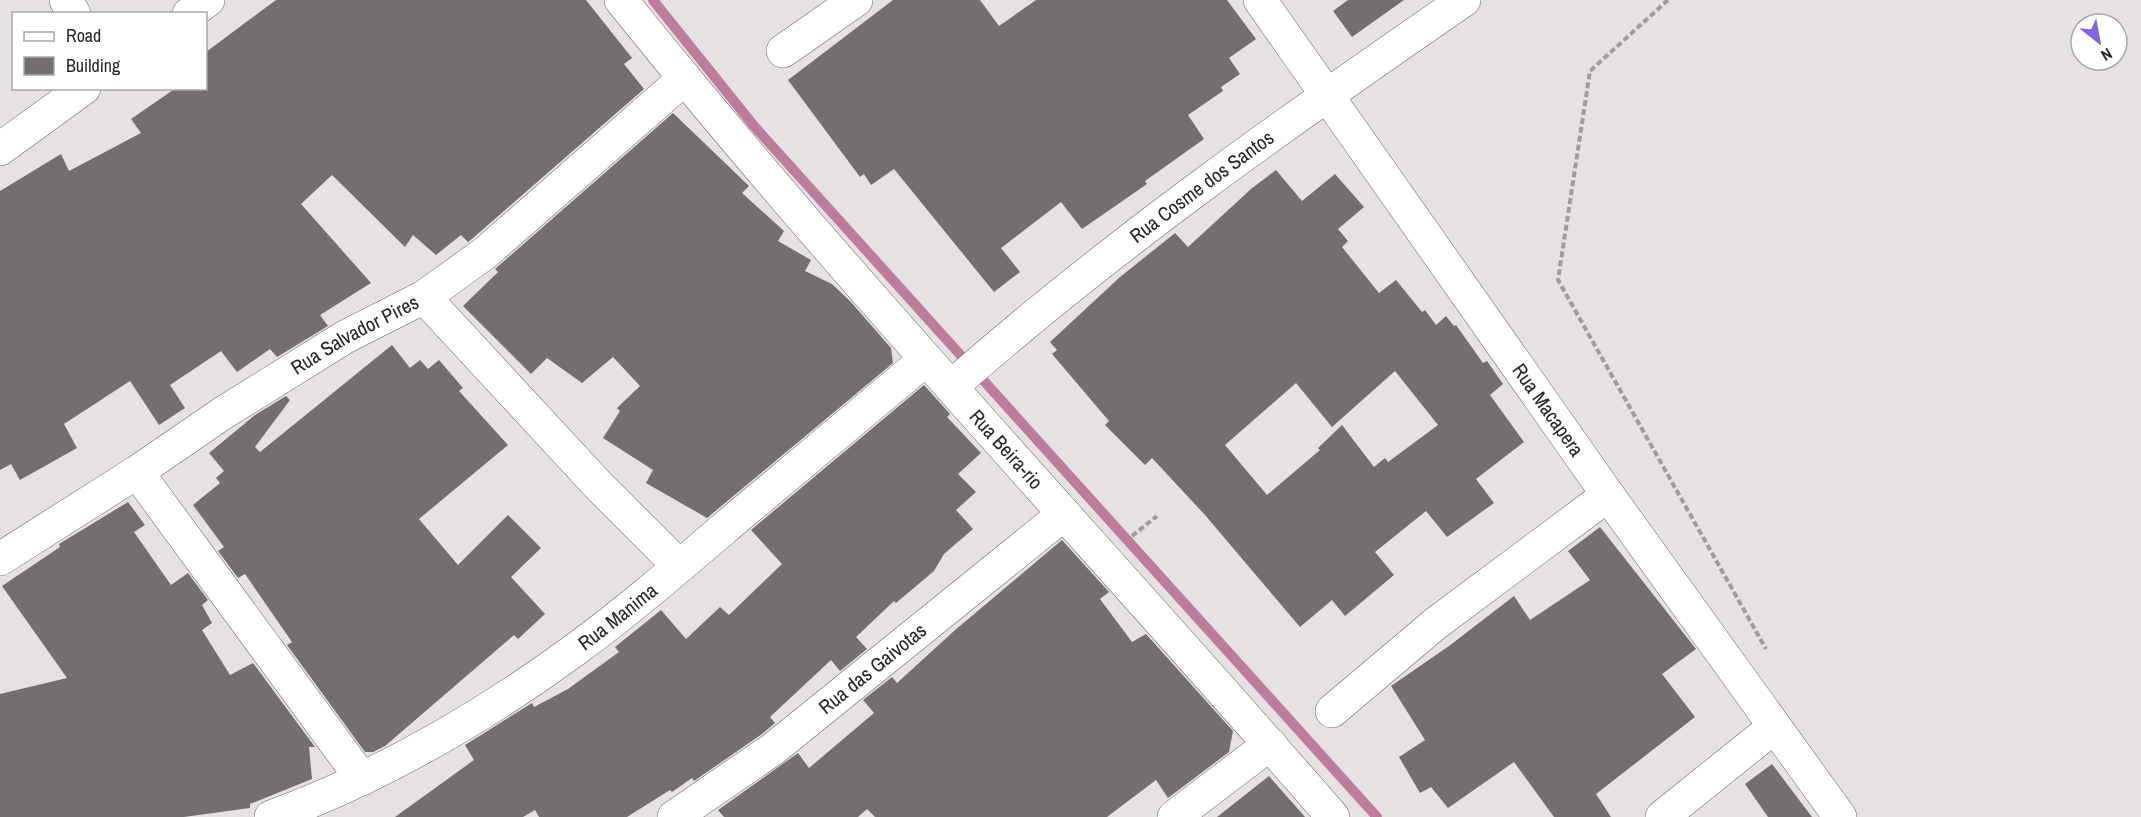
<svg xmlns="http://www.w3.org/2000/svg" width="2141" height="817" viewBox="0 0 2141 817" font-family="'Archivo Narrow',sans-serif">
  <rect width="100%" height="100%" fill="#e7e2e2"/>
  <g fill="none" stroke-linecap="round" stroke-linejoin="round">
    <path stroke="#be7c9c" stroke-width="10" d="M653,0L754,126L1377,817"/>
  </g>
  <g fill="#736f70" fill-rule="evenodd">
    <path d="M276,0H586L632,58L624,64L644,89L473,238L468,242L461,235L436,255L413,235L405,247L332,175L301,204L371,283L320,315L328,326L277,357L270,349L237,372L221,351L170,385L185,408L159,425L130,381L64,424L77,448L20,480L11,464L0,470V191L61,154L69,171L141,133L131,119L176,88H206V52Z"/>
    <path d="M893,0H980L999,26L1036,0H1227L1256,39L1229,58L1240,74L1221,87L1223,91L1188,115L1204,139L1145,181L1147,184L1082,229L1061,202L1001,248L1020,272L994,292L894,169L871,185L864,174L860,177L788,80Z"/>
    <path d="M1348,0H1404L1352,37L1333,11Z"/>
    <path d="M673,113L749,186L742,193L784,231L778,241L811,260L805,271L832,284L850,301L891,348L893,363L707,518L646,483L653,470L603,438L620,411L617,408L640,386L613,357L582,383L547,358L531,374L463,306L498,272L495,269Z"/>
    <path d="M1276,170L1302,201L1335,174L1364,207L1338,229L1348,241L1342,247L1379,293L1396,280L1422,312L1425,310L1436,325L1446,316L1454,326L1456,325L1483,363L1487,361L1503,384L1490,395L1524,442L1476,479L1494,503L1447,537L1426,511L1375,552L1394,575L1345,616L1332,600L1300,627L1205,515L1152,458L1145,465L1105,425L1109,421L1052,354L1057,350L1050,342L1120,277L1175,233L1188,247L1251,189ZM1395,371L1438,425L1388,462L1385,458L1374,467L1342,425L1318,448L1320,450L1267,495L1225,445L1296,383L1332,427Z"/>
    <path d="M392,345L410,368L420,360L428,369L439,360L463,388L459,391L508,445L419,519L458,565L508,515L541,548L511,577L545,614L518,639L514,635L385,746L373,752H365L287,645L292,642L245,574L238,578L218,551L224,547L193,505L220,483L216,478L224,471L209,453L255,415L286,396L290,400L255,447L260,452Z"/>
    <path d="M924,385L950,414L947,417L981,453L958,474L976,492L956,510L973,529L944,554L934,571L896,603L894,601L856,637L867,649L840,671L831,660L770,717L775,723L762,734L694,781L692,778L672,792L670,790L627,817H539L535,810L523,817H395L474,760L465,745L532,703L534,707L568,689L619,652L615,647L661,610L686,639L720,607L729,615L782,564L751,530Z"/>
    <path d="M128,502L145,525L134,532L171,585L188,573L208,600L202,605L212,623L202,630L230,675L253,663L315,747H309L312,779L250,804V808L184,817H0V694L67,678L2,586L60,547L59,544Z"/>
    <path d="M1600,527L1696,649L1662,674L1695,717L1596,794L1611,817H1554L1514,762L1448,808L1431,787L1420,793L1399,757L1425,740L1391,686L1449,646L1514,596L1530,620L1590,580L1568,551Z"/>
    <path d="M1062,540L1109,592L1100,599L1132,642L1146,634L1233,731L1229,752L1168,798L1156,780L1107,817H875L867,809L858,817H724L718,810L798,753L809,768L874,713L863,700L892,677L897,683L954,631Z"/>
    <path d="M1772,764L1812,817H1768L1745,784Z"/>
    <path d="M1269,776L1305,817H1217Z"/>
  </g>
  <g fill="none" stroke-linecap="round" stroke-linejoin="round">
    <g stroke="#6a6666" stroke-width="34">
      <g id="street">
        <path d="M66,0L74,14"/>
        <path id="s1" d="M621,0C847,282 1096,544 1333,817"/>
        <path id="s2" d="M1260,0L1608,495L1840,817"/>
        <path d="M189,14L208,0"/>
        <path d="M783,51L856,0"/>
        <path d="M0,149L84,88"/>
        <path d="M424,297L599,486L679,566"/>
        <path id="s3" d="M951,387C1112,245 1287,122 1464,0"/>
        <path d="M137,472L362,779"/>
        <path id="s4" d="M0,559L137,472L223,413L345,337L424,297L485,253L685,78"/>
        <path d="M1332,711L1435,624L1608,495"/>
        <path id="s5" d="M271,817C380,777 482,718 576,649C633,607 687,560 741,514C802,463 864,411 925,360"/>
        <path id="s6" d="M674,817L773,749L1064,514"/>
        <path d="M1174,817L1270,744"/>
        <path d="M1662,817L1774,727"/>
      </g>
    </g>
    <g stroke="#a09c9c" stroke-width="4" stroke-dasharray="6 3" stroke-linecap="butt">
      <path d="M1668,0L1590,71L1558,280L1766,649"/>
      <path d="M1132,536L1157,516"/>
    </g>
    <use href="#street" stroke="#fff" stroke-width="33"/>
  </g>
  <g text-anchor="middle" stroke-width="4.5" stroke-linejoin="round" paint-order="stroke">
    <g font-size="20" fill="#282626" stroke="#fff">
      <text dy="7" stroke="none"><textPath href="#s3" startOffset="321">Rua Cosme dos Santos</textPath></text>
      <text dy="7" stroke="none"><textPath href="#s4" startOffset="420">Rua Salvador Pires</textPath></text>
      <text dy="7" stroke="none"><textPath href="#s2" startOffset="501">Rua Macapera</textPath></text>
      <text dy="7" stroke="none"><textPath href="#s1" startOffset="592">Rua Beira-rio</textPath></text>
      <text dy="7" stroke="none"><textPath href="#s5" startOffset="402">Rua Manima</textPath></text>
      <text dy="7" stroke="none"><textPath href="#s6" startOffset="248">Rua das Gaivotas</textPath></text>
    </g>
  </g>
  <rect x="12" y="12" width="195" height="78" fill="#ffffff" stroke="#a9a8a8" stroke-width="1.5"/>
  <rect x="24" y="32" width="30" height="9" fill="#ffffff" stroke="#a9a8a8" stroke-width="1.5"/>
  <text x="66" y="42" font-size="18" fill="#282626">Road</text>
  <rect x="24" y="57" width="30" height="18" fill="#736f70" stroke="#a9a8a8" stroke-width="1.5"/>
  <text x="66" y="72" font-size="18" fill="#282626">Building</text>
  <g transform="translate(2099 42) rotate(149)"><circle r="28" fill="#ffffff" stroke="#a9a8a8" stroke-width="1.5"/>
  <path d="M0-4.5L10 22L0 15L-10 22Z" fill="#8465e0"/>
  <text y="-9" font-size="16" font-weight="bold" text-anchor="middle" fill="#282626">N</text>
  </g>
</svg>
